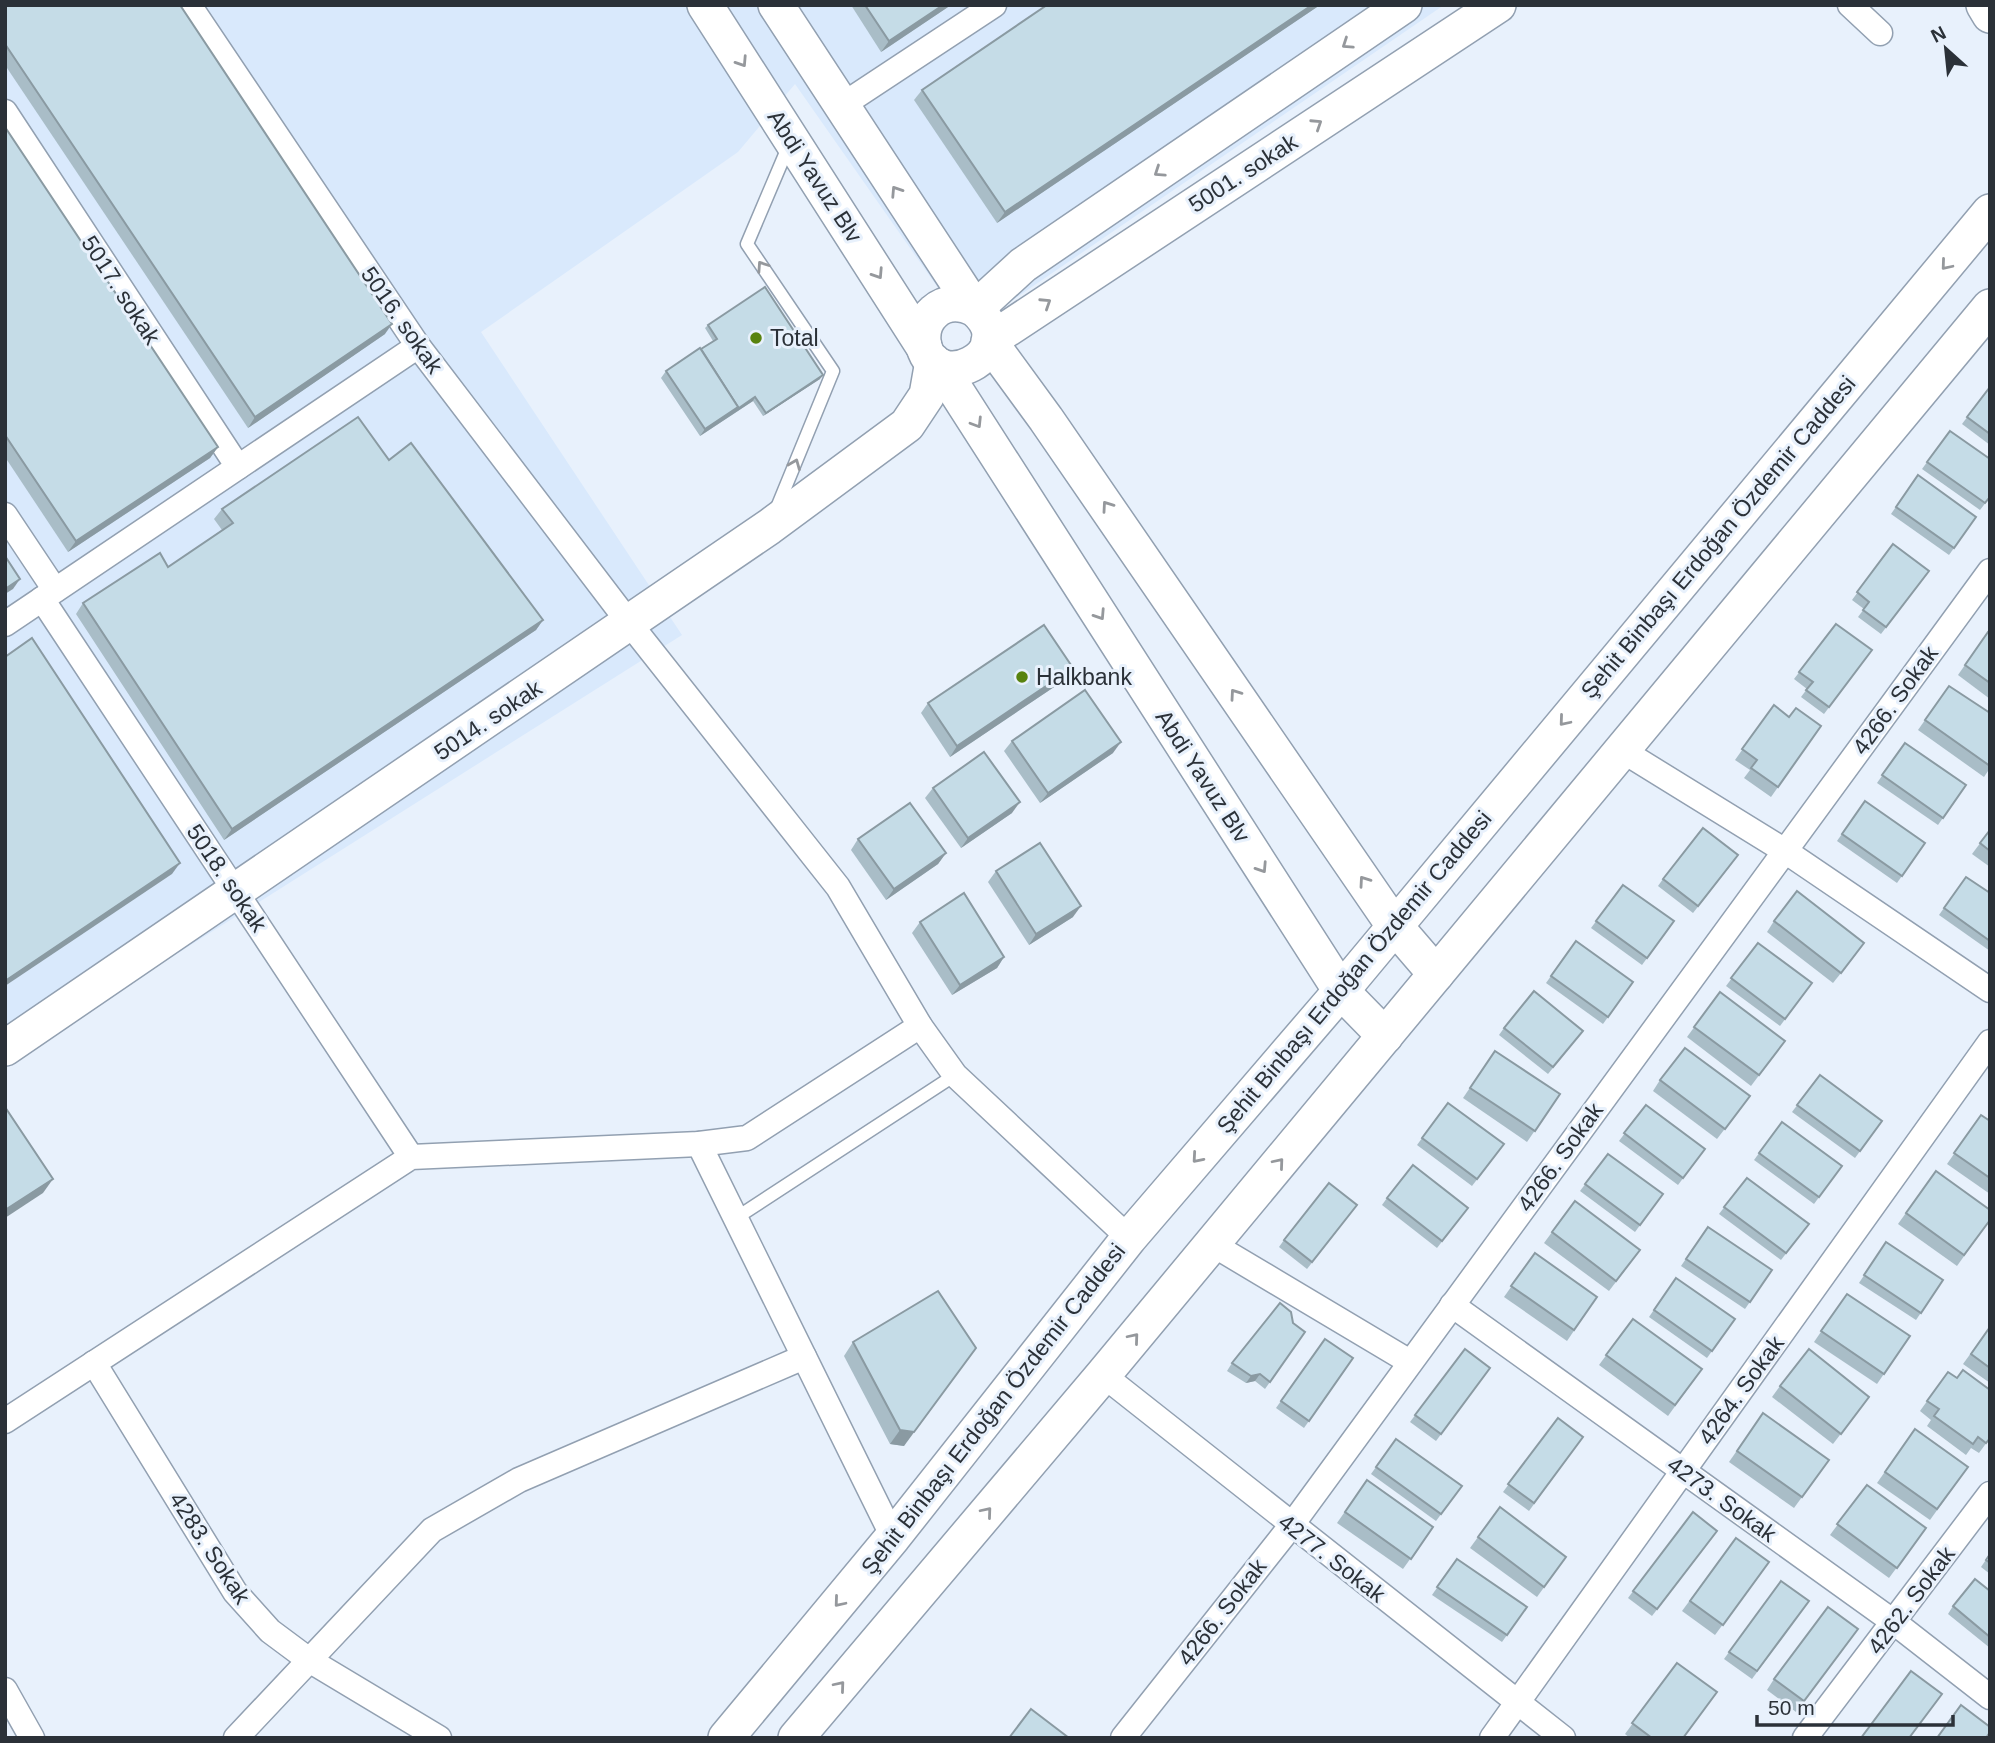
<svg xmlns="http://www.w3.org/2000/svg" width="1995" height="1743" viewBox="0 0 1995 1743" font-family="Helvetica,sans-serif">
  <rect width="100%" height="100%" fill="#e8f1fc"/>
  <path fill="#d9e9fc" d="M5,5H1444L1004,306L943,295L795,84L738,152L481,332L682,635L91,1008L5,1068Z"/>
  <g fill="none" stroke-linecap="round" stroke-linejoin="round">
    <g stroke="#92a0b1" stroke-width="15">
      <g id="lane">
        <path d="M776,510L833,371L747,244L789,145"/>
        <path d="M736,1218L955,1075"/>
      </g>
    </g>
    <g stroke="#92a0b1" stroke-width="27">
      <g id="street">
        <path d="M189,5L418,346L630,624L838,887L920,1026L955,1075L1129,1238"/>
        <path d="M1850,5L1880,33"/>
        <path d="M841,106L994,5"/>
        <path d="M5,112L238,467"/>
        <path d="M5,515L55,590"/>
        <path d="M42,599L411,1157"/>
        <path d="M5,624L418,346"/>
        <path d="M1623,751L1785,851L1990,990"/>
        <path d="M699,1144L893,1537"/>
        <path d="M1212,1244L1410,1362"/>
        <path d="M1452,1305L1895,1623L1990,1697"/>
        <path d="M94,1363L235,1592L270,1631L309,1660L439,1738"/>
        <path d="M1103,1375L1563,1738"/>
        <path d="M5,1421L411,1157L699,1144L747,1138L920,1026"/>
        <path d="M5,1690L32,1738"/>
        <path d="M236,1738L432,1530L519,1480L804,1357"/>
        <path d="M1123,1738L1291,1526L1990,571"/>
        <path d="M1492,1738L1990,1042"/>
        <path d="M1805,1738L1990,1494"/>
      </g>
    </g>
    <g stroke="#92a0b1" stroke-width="38">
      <g id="secondary">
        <path d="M705,5L924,347"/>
        <path d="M776,5L975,309C1027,354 930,400 923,341C922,330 926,319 934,312C946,301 961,302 975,309"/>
        <path d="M1984,5L1990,15"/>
        <path d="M975,309L1023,265L1404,5"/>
        <path d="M940,366L1341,991L1385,1036"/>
        <path d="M1436,974L1393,924L1046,419L989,341L1498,5"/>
        <path d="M5,1048L769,527L907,425L927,395L933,361"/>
        <path d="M726,1738L893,1537L1129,1238L1341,991L1990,212"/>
        <path d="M796,1738L1103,1375L1990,307"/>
      </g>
    </g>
    <use href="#lane" stroke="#fff" stroke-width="12"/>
    <use href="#street" stroke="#fff" stroke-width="24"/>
    <use href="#secondary" stroke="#fff" stroke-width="35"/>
  </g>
  <g fill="#a9bdc7">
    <path d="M5,5L385,334L248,428L5,65Z"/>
    <path d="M851,5H951L881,52Z"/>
    <path d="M1320,5L997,223L914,100L922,90Z"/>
    <path d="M5,127L218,447L210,458L68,552L5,457Z"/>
    <path d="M708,325L820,379L763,416L753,401L700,436L661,378L666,371L713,341L705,328Z"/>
    <path d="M1990,387V445L1962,424Z"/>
    <path d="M1950,431L1990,497L1980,510L1922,469Z"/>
    <path d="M389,460L543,620L536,630L224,840L76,614L83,603L168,567L222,530L214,519L222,509Z"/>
    <path d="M1918,475L1976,517L1949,555L1891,514Z"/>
    <path d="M1893,544L1929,571L1881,634L1858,617L1864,609L1852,600Z"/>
    <path d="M1836,624L1872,650L1824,714L1801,697L1807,689L1794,679Z"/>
    <path d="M1988,632L1990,633V699L1958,675Z"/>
    <path d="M1066,679L950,757L921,713L928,703Z"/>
    <path d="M1949,686L1990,713V768L1984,777L1918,730Z"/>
    <path d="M1774,705L1789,717L1821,726L1771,797L1744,778L1750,770L1735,760Z"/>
    <path d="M1012,741L1113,753L1040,803L1004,751Z"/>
    <path d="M1905,743L1966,785L1938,825L1877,783Z"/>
    <path d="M933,788L1012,813L961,848L925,798Z"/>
    <path d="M1865,801L1925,843L1897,883L1837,841Z"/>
    <path d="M1990,830V867L1972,854Z"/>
    <path d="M858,839L946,853L938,864L886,900L851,850Z"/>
    <path d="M1733,862L1693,913L1658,886L1663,879Z"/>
    <path d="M996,871L1073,917L1029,945L988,882Z"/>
    <path d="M1966,877L1990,893V951L1939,915Z"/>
    <path d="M1623,885L1674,921L1642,965L1591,928Z"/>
    <path d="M1774,921L1857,953L1833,983L1767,932Z"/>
    <path d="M920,922L1004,957L997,968L952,995L912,933Z"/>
    <path d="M1576,941L1633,982L1603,1024L1546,983Z"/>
    <path d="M1758,943L1812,983L1780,1026L1726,986Z"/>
    <path d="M1720,992L1785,1041L1751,1086L1687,1037Z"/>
    <path d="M1504,1028L1583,1031L1548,1074L1499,1035Z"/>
    <path d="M1495,1051L1560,1094L1527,1142L1463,1098Z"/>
    <path d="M1820,1075L1882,1121L1855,1158L1792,1112Z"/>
    <path d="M1660,1080L1750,1096L1717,1139L1653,1091Z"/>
    <path d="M1448,1103L1504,1144L1472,1186L1417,1145Z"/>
    <path d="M1646,1105L1705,1149L1678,1185L1619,1141Z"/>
    <path d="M1981,1115L1990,1121V1194L1947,1164Z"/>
    <path d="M1782,1122L1842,1166L1814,1204L1754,1160Z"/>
    <path d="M1608,1154L1663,1194L1635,1232L1580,1191Z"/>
    <path d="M1936,1171L1990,1220L1957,1266L1898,1224Z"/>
    <path d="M1747,1178L1809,1224L1781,1260L1719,1214Z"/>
    <path d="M1387,1198L1468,1208L1437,1248L1382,1205Z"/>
    <path d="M1575,1201L1632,1261L1609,1291L1544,1243Z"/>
    <path d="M1357,1205L1307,1269L1279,1247L1284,1240Z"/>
    <path d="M1708,1227L1772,1270L1745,1309L1681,1266Z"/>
    <path d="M1886,1242L1943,1280L1916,1320L1859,1283Z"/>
    <path d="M1535,1253L1597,1297L1567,1341L1504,1297Z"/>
    <path d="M1676,1278L1735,1319L1707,1358L1649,1317Z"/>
    <path d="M938,1291L904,1446L890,1444L844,1356L853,1342Z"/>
    <path d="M1847,1294L1910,1336L1877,1384L1814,1342Z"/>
    <path d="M1633,1319L1702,1369L1668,1416L1599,1365Z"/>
    <path d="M1293,1323L1305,1332L1265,1389L1255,1381L1246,1383L1227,1371L1232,1363Z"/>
    <path d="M1990,1327V1383L1963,1364Z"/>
    <path d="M1325,1339L1353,1358L1304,1428L1276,1408Z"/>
    <path d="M1465,1349L1490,1368L1436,1441L1410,1422Z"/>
    <path d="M1948,1372L1990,1438L1979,1453L1971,1448L1966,1455L1927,1426L1931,1420L1920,1411Z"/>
    <path d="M1780,1386L1869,1397L1833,1444L1772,1397Z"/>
    <path d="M1763,1413L1829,1460L1794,1508L1729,1462Z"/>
    <path d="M1558,1418L1583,1437L1529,1511L1503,1492Z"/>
    <path d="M1915,1429L1968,1467L1930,1520L1877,1483Z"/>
    <path d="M1396,1439L1462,1486L1436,1521L1371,1474Z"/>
    <path d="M1367,1480L1433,1527L1403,1569L1337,1523Z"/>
    <path d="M1867,1485L1926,1528L1889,1578L1830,1535Z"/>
    <path d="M1500,1507L1566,1557L1537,1597L1470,1548Z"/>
    <path d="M1693,1512L1717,1531L1652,1616L1628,1598Z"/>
    <path d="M1736,1538L1769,1562L1715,1635L1682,1611Z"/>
    <path d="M1990,1554V1574L1981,1567Z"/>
    <path d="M1457,1559L1527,1607L1502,1642L1432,1595Z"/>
    <path d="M1781,1581L1809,1601L1752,1679L1724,1659Z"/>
    <path d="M1990,1591V1648L1948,1614L1953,1606Z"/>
    <path d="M1858,1629L1796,1712L1767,1690L1774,1679Z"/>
    <path d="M1677,1663L1683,1738H1630L1625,1734Z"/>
  </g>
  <g fill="#8a9aa2">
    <path d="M943,5H951L881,52L889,41Z"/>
    <path d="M1312,5H1320L997,223L1005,212Z"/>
    <path d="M392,324L385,334L248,428L255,417Z"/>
    <path d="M823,375L820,379L763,416L766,413Z"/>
    <path d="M755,397L753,401L700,436L705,429L738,407Z"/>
    <path d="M218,447L210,458L68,552L76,541Z"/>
    <path d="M20,579L13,589L5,594V589Z"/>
    <path d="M543,620L536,630L224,840L232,829Z"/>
    <path d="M1073,668L1066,679L950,757L957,746Z"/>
    <path d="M1121,742L1113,753L1040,803L1048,793Z"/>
    <path d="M1020,802L1012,813L961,848L968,838Z"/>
    <path d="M946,853L938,864L886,900L894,889Z"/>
    <path d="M180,863L172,874L5,986V981Z"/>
    <path d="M1081,906L1073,917L1029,945L1036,934Z"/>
    <path d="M1004,957L997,968L952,995L960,985Z"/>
    <path d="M53,1179L43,1193L5,1218V1210Z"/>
    <path d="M976,1348L904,1446L890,1444L900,1430Z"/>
    <path d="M1260,1374L1255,1381L1246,1383L1251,1376Z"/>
  </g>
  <g fill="#c5dce7" stroke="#8a9aa2" stroke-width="2">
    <path d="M5,5H180L392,324L255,417L5,44Z"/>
    <path d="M865,5H943L889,41Z"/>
    <path d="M1047,5H1312L1005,212L922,90Z"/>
    <path d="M5,127L218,447L76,541L5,435Z"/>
    <path d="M765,287L823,375L766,413L755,397L736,410L738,407L701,349L717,339L708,325Z"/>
    <path d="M700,348L738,407L705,429L666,371Z"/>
    <path d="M1990,387V434L1967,417Z"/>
    <path d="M358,417L389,460L411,443L543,620L232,829L83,603L160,553L168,567L233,523L222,509Z"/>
    <path d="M1950,431L1990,459V497L1985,503L1927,462Z"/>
    <path d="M1918,475L1976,517L1954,548L1896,507Z"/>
    <path d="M1893,544L1929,571L1886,627L1863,610L1869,602L1857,592Z"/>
    <path d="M5,556L20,579L5,589Z"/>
    <path d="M1836,624L1872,650L1829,707L1806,690L1813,682L1799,672Z"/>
    <path d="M1044,625L1073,668L957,746L928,703Z"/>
    <path d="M1988,632L1990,633V683L1965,665Z"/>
    <path d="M32,638L180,863L5,981V657Z"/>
    <path d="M1949,686L1990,713V766L1925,720Z"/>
    <path d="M1085,690L1121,742L1048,793L1012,741Z"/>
    <path d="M1774,705L1789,717L1796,708L1821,726L1778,787L1751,768L1757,760L1742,749Z"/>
    <path d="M1905,743L1966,785L1943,818L1882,775Z"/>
    <path d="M984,752L1020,802L968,838L933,788Z"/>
    <path d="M1865,801L1925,843L1902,876L1842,834Z"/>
    <path d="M910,803L946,853L894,889L858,839Z"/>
    <path d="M1703,828L1738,855L1698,906L1663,879Z"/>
    <path d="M1990,830V851L1980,843Z"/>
    <path d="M1040,843L1081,906L1036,934L996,871Z"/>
    <path d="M1966,877L1990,893V941L1944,908Z"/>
    <path d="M1623,885L1674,921L1647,958L1596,921Z"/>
    <path d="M1797,891L1864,943L1841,973L1774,921Z"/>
    <path d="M964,893L1004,957L960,985L920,922Z"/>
    <path d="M1576,941L1633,982L1608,1017L1551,976Z"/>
    <path d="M1758,943L1812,983L1785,1019L1731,978Z"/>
    <path d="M1534,991L1583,1031L1553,1067L1504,1028Z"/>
    <path d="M1720,992L1785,1041L1759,1075L1694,1027Z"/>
    <path d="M1685,1048L1750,1096L1725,1129L1660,1080Z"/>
    <path d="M1495,1051L1560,1094L1535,1131L1470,1088Z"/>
    <path d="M1820,1075L1882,1121L1860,1151L1797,1105Z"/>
    <path d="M1448,1103L1504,1144L1477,1179L1422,1138Z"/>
    <path d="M1646,1105L1705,1149L1683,1178L1624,1133Z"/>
    <path d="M5,1107L53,1179L5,1210Z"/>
    <path d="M1981,1115L1990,1121V1178L1954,1153Z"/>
    <path d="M1782,1122L1842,1166L1819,1197L1759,1153Z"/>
    <path d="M1608,1154L1663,1194L1640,1225L1585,1184Z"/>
    <path d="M1413,1165L1468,1208L1442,1241L1387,1198Z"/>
    <path d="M1936,1171L1990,1210V1220L1964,1255L1906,1213Z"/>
    <path d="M1747,1178L1809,1224L1786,1253L1724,1207Z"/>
    <path d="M1329,1183L1357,1205L1312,1262L1284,1240Z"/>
    <path d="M1575,1201L1640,1250L1616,1281L1552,1232Z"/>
    <path d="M1708,1227L1772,1270L1750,1302L1686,1259Z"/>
    <path d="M1886,1242L1943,1280L1921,1313L1864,1275Z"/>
    <path d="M1535,1253L1597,1297L1574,1330L1511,1286Z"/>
    <path d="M1676,1278L1735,1319L1712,1351L1654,1310Z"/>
    <path d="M938,1291L976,1348L914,1432L900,1430L853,1342Z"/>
    <path d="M1847,1294L1910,1336L1884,1374L1821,1331Z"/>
    <path d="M1280,1303L1291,1312L1293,1323L1305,1332L1270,1382L1260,1374L1251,1376L1232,1363Z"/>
    <path d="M1633,1319L1702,1369L1675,1405L1606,1355Z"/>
    <path d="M1990,1327V1368L1971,1354Z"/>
    <path d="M1325,1339L1353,1358L1309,1421L1281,1401Z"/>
    <path d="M1465,1349L1490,1368L1441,1434L1415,1415Z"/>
    <path d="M1809,1349L1869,1397L1841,1434L1780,1386Z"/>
    <path d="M1963,1370L1990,1390V1438L1986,1443L1978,1437L1973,1444L1934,1416L1939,1409L1927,1401L1948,1372L1957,1378Z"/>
    <path d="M1763,1413L1829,1460L1802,1497L1737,1451Z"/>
    <path d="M1558,1418L1583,1437L1534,1503L1508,1484Z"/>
    <path d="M1915,1429L1968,1467L1937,1509L1885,1472Z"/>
    <path d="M1396,1439L1462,1486L1441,1514L1376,1467Z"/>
    <path d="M1367,1480L1433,1527L1411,1559L1345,1512Z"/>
    <path d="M1867,1485L1926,1528L1897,1568L1837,1524Z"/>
    <path d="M1500,1507L1566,1557L1544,1587L1478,1537Z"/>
    <path d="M1693,1512L1717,1531L1657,1609L1633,1591Z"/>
    <path d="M1736,1538L1769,1562L1723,1625L1690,1601Z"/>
    <path d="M1990,1554V1563L1986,1560Z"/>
    <path d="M1457,1559L1527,1607L1507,1635L1437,1587Z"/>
    <path d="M1975,1579L1990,1591V1637L1953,1606Z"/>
    <path d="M1781,1581L1809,1601L1757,1671L1729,1652Z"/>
    <path d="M1828,1607L1858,1629L1804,1701L1774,1679Z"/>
    <path d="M1677,1663L1717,1692L1683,1738H1652L1632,1723Z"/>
    <path d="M1911,1671L1942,1694L1909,1738H1861Z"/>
    <path d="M1961,1705L1990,1727V1732L1986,1738H1937Z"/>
    <path d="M1031,1709L1069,1738H1009Z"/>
  </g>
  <defs><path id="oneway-chevron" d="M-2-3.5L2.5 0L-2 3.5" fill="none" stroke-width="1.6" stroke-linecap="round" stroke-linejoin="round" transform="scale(1.75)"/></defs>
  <g stroke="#95989c">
    <use href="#oneway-chevron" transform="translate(1347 44) rotate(146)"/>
    <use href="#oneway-chevron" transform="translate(742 62) rotate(57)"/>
    <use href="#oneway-chevron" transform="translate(1317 124) rotate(-33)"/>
    <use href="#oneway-chevron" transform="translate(1159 172) rotate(146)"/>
    <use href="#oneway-chevron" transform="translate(896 191) rotate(-123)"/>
    <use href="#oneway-chevron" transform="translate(1946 265) rotate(130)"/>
    <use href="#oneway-chevron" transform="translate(762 266) rotate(-124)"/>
    <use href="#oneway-chevron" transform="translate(878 274) rotate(57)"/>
    <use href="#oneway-chevron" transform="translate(1046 303) rotate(-33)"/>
    <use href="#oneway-chevron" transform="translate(977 423) rotate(58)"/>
    <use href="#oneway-chevron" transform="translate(795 464) rotate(-68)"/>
    <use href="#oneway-chevron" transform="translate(1107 506) rotate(-125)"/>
    <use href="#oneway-chevron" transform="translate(1100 615) rotate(57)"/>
    <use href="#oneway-chevron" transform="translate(1235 694) rotate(-125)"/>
    <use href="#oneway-chevron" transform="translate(1564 721) rotate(130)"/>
    <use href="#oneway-chevron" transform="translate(1262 868) rotate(57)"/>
    <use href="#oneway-chevron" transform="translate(1364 881) rotate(-125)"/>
    <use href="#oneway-chevron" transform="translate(1197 1158) rotate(131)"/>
    <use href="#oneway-chevron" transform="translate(1279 1163) rotate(-50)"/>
    <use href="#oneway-chevron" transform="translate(1134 1338) rotate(-50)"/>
    <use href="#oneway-chevron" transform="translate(987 1512) rotate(-50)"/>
    <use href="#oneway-chevron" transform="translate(839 1602) rotate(130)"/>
    <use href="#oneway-chevron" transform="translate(840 1686) rotate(-50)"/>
  </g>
  <g fill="#58830f" stroke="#e8f1fc" stroke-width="2.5">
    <circle cx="756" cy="338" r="7"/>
    <circle cx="1022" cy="677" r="7"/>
  </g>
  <g text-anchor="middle" stroke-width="6" stroke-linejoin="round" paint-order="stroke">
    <g font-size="23" fill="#2b3138" stroke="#e8f1fc">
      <text transform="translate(1243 173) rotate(-33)" y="8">5001. sokak</text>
      <text transform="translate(815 176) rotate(57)" y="8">Abdi Yavuz Blv</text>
      <text transform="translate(121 290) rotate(57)" y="8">5017. sokak</text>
      <text transform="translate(402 320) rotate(55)" y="8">5016. sokak</text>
      <text transform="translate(1718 537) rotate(-50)" y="8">Şehit Binbaşı Erdoğan Özdemir Caddesi</text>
      <text transform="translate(1895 700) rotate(-54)" y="8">4266. Sokak</text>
      <text transform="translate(488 720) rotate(-34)" y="8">5014. sokak</text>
      <text transform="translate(1203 776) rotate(57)" y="8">Abdi Yavuz Blv</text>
      <text transform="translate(227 878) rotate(56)" y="8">5018. sokak</text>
      <text transform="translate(1354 972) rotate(-50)" y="8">Şehit Binbaşı Erdoğan Özdemir Caddesi</text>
      <text transform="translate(1560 1157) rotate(-54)" y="8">4266. Sokak</text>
      <text transform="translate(1741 1390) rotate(-54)" y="8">4264. Sokak</text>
      <text transform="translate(993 1409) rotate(-52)" y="8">Şehit Binbaşı Erdoğan Özdemir Caddesi</text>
      <text transform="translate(1722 1499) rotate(36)" y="8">4273. Sokak</text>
      <text transform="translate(210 1548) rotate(57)" y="8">4283. Sokak</text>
      <text transform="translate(1332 1558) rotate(38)" y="8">4277. Sokak</text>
      <text transform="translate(1911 1600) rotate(-53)" y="8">4262. Sokak</text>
      <text transform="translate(1222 1612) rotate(-52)" y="8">4266. Sokak</text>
    </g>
    <g font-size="23" fill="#2b3138" stroke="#e8f1fc" text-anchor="start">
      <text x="770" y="346">Total</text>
      <text x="1036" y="685">Halkbank</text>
    </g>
  </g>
  <rect width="1995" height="1743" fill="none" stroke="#2b3138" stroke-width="14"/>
  <g transform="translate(1946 49) rotate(333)" stroke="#e8f1fc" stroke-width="5" paint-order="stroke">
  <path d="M0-5L12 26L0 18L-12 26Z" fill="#2b3138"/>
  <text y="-10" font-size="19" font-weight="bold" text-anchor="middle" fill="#2b3138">N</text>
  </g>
  <path d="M1757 1715v10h196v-10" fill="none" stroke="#2b3138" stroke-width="3.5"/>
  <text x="1768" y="1715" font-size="21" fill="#2b3138" stroke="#e8f1fc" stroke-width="5" paint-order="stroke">50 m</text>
</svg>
